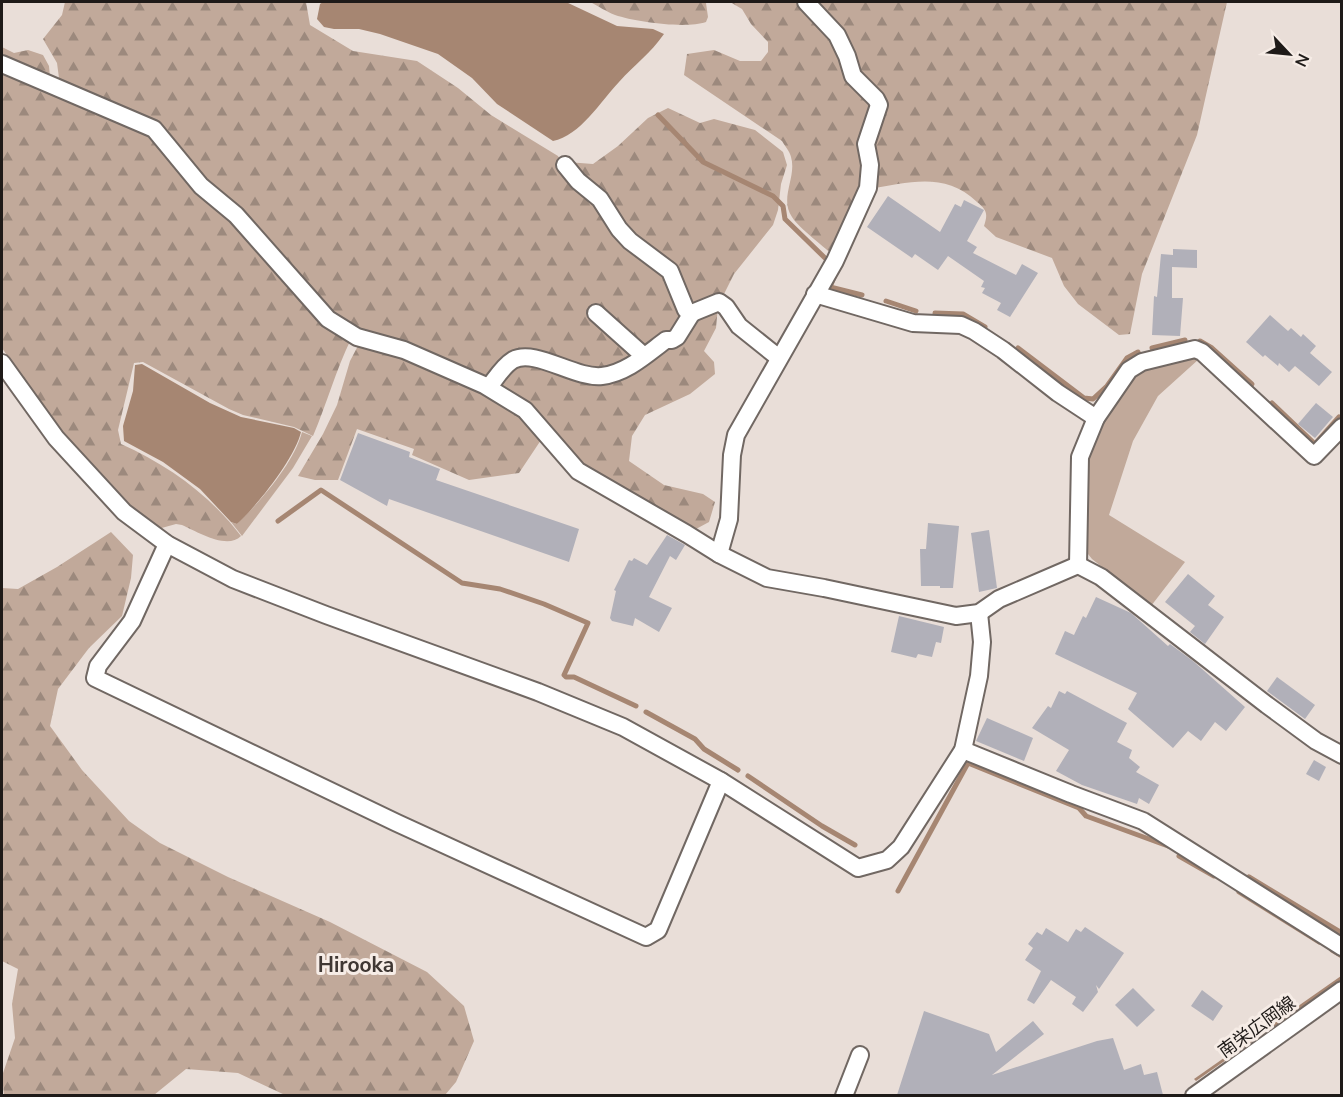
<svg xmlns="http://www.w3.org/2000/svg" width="1343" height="1097" viewBox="0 0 1343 1097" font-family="'Nunito Sans','Noto Sans JP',sans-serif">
  <defs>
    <pattern id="forest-firs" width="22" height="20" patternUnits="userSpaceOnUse" patternTransform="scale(1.5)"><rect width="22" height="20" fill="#c1a99a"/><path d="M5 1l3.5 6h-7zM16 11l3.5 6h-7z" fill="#9c897d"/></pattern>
  </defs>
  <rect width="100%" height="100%" fill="#e9ded8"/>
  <g fill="#c1a99a">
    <path d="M1194,353L1199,359L1158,396L1133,441L1109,515L1185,562L1151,606L1092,559L1084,549C1085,519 1083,473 1091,446C1098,420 1122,392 1136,370Z"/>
    <path d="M302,432L312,436L293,468L242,536L231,522L237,524C260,502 294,463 302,432Z"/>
  </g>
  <g fill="url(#forest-firs)">
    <path d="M65,2H306L310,25L353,51L417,61L458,88L491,115L558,156L562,164L666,272L687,314C670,341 637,357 609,372L524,353L490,382L341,321L200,175L178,145L160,126L65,87L59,78L57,63L43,39L62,15Z"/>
    <path d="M590,2H708L706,3L708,17L706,22C686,29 636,22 615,15C607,12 598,6 590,2Z"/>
    <path d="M716,2H803L873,100L866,179L833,255C822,245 799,228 792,217C779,198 797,177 791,157C790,152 785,146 782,141L684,75L687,54L714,50L740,61H761L768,52V42L751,24L742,9L730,2Z"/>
    <path d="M811,2H1227L1197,135L1142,274L1130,334L1119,335L1078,304L1064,286L1052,258L996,237L984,226C988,214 987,210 977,202C944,171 909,183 869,189L868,143L879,115L865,86Z"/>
    <path d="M2,47L14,53L28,50L43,55L49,66L50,77L2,62Z"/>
    <path d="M2,74L152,136L351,339C336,370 327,403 313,436L294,427L243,415L229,409L143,362L134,363L118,430L121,444C168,465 210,495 241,536C227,550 198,532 182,525L176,524L158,529L130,507L94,473L44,410L2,348Z"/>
    <path d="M668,108L700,123L714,119L755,130L783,152L787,165L781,184L778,210L773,225L734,274L721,300L694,308L653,254L567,162L593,164L618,146L648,118Z"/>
    <path d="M718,306L716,328L704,351L714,362L715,374L690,394L645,415L632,436L629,461L664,485L703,494L715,502L709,522L696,529L655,509L580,466L494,385L516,361L610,378L693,316Z"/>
    <path d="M360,342L485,393L517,412L541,440L519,473L469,480L412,455L414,449L357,429L338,480H315L298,476L323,434L337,405L350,361Z"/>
    <path d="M111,532L133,555L131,578L122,616L89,648L58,689L50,726L82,770L129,821L160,843L228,877L330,922L427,972L464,1006L474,1041L456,1082L445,1095H285L238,1073L186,1069L154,1095H4L2,1076L15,1038L12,1004L18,969L2,961V588L18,589L57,567Z"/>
  </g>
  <g fill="#a68672">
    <path d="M323,2H566L617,26L653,29L664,34C650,54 635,64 619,82C601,101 580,136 553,141L497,104L472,78L438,54L380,34L359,29H334L324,27L317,19L320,4Z"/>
    <path d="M142,364L210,403L241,417L294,428L301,432C295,458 257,506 237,524L231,522L200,489L163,462L124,441L123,426L133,391L135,365Z"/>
    <path d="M1341,976V980L1196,1081L1194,1079Z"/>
  </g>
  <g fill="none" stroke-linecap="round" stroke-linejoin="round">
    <g stroke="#a68672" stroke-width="5">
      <path d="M658,115L703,162L773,196L783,206L785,219L826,259"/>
      <path d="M834,277L830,287L862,295"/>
      <path d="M886,301L916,311"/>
      <path d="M935,313L963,314L985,327"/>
      <path d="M1200,341L1212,348L1252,384"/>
      <path d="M1018,348L1084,398L1093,399L1107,386L1127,358L1138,352"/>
      <path d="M1152,348L1185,340"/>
      <path d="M1272,403L1315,444L1339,417"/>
      <path d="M278,521L321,490L462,583L500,589L544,604L588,623L564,675L566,677H574L636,706"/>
      <path d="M646,712L695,739L704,749L738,770"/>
      <path d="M748,776L822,826L855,845"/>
      <path d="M1179,856L1214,876"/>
      <path d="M1249,877L1342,933"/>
      <path d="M898,891L968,763L1079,808L1086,816L1168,846"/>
      <path d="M1239,892L1319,942"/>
      <path d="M1332,950L1342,956"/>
    </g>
  </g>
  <g fill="#b1b0b9">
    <path d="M888,196L940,232L955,204L961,207L964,200L984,210L967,241L977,247L973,253L1016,275L1022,264L1038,273L1010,317L997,310L1001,303L982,293L985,288L981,287L984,281L948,256L938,270L915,254L912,258L867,227Z"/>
    <path d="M1173,249L1197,250V268L1172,267V298H1183L1180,336L1152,335L1154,296L1157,297L1161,254L1173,255Z"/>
    <path d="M1270,315L1288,331L1291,328L1301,337L1303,334L1316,346L1310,353L1332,372L1319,386L1295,366L1289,372L1279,363L1278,366L1265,355L1263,357L1246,342Z"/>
    <path d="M1316,403L1333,417L1315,438L1298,424Z"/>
    <path d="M358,433L410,452L409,457L440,469L436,480L579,529L569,562L389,499L387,506L340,480Z"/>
    <path d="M928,523L959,526L953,588H940V586H921L920,549H926Z"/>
    <path d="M989,530L997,588L979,592L971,533Z"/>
    <path d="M667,535L685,545L676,560L670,556L649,597L672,608L659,632L635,618L633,626L612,621L610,618L616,591L614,590L629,560L632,561L634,558L647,565Z"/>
    <path d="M1188,574L1215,596L1208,605L1224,617L1205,644L1190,632L1195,626L1165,602Z"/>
    <path d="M1096,597L1131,613L1168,646L1170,644L1193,661L1245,707L1226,731L1215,722L1201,741L1188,731L1173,748L1128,709L1137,693L1055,654L1065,631L1074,635L1083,616L1086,618Z"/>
    <path d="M899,616L944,627L941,643L936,642L932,657L918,654L916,658L891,652Z"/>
    <path d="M1277,677L1315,705L1305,719L1267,691Z"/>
    <path d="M1059,691L1065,694L1067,691L1127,723L1117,742L1132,750L1129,758L1140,767L1136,772L1159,785L1149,804L1139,798L1137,804L1082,785L1056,771L1069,750L1032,728L1048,706L1051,708Z"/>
    <path d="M987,718L1033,738L1024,761L976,741Z"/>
    <path d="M1314,760L1326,767L1319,781L1306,774Z"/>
    <path d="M1085,927L1124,953L1099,989L1096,985L1098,992L1083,1012L1072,1004L1076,997L1051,980L1034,1004L1027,1000L1041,971L1025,960L1033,948L1028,944L1037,932L1042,935L1046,928L1068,942L1076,929L1081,932Z"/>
    <path d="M1133,988L1155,1010L1137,1027L1115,1005Z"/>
    <path d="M1202,990L1223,1006L1213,1021L1191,1006Z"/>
    <path d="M924,1011L989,1034L996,1052L1033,1021L1044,1034L992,1075L1097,1041L1113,1038L1124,1070L1141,1064L1144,1075L1157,1072L1163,1095H897Z"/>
  </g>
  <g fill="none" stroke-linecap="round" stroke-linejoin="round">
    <g stroke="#716863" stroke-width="20">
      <g id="minor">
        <path d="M2,64L154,129L201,186L236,215L328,319L357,337L404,350L484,385L525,410L578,471L687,534L719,554L767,578L824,588L956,616L979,613L999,599L1078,565"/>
        <path d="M565,165L578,181L600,199L619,229L630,241L670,271L686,310L692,313L719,302L726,307L739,326L779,358"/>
        <path d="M815,294L913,323L961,325L974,331L1003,350L1058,393L1096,418"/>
        <path d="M596,313L644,356"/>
        <path d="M2,363L56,438L124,512L167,544L233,579L326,615L538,692L623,727L721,781L858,868L887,860L901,847L963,750L979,676L982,642L979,613"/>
        <path d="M489,387C496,378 503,366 513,360C535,348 575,379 602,376C627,373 647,354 666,340H672L677,337L692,313"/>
        <path d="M167,544L132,621L98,666L95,678L397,823L646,937L658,930L721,781"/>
        <path d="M719,554L729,519L732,455L736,435L835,261L868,188L870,165L866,144L879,105L876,99L853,76L847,56L837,35L806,2"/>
        <path d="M1078,565L1080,457L1096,418L1129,370L1142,362L1195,349L1202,352L1314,456L1342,427"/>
        <path d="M1078,565L1101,577L1267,705L1316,741L1342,755"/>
        <path d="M963,750L1071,794L1143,821L1342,947"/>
        <path d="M844,1096L860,1055"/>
        <path d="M1194,1096L1342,990"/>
      </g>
    </g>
    <use href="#minor" stroke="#fff" stroke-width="16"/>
  </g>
  <g text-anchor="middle" stroke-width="6" stroke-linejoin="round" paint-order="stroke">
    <g font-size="18" fill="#1e1a18" stroke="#f6ece6">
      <text transform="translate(1257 1027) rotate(-36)" y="6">南栄広岡線</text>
    </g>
    <g font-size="21" font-weight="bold" fill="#3f3733" stroke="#f6ece6">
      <text x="356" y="972">Hirooka</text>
    </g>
  </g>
  <rect width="1343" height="1097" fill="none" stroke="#1e1a18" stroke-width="6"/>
  <g transform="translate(1289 54) rotate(116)" stroke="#f6ece6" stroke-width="4.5" paint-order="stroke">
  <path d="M0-4.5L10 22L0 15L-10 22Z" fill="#1e1a18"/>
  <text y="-9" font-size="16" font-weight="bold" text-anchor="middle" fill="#1e1a18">N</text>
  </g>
</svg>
